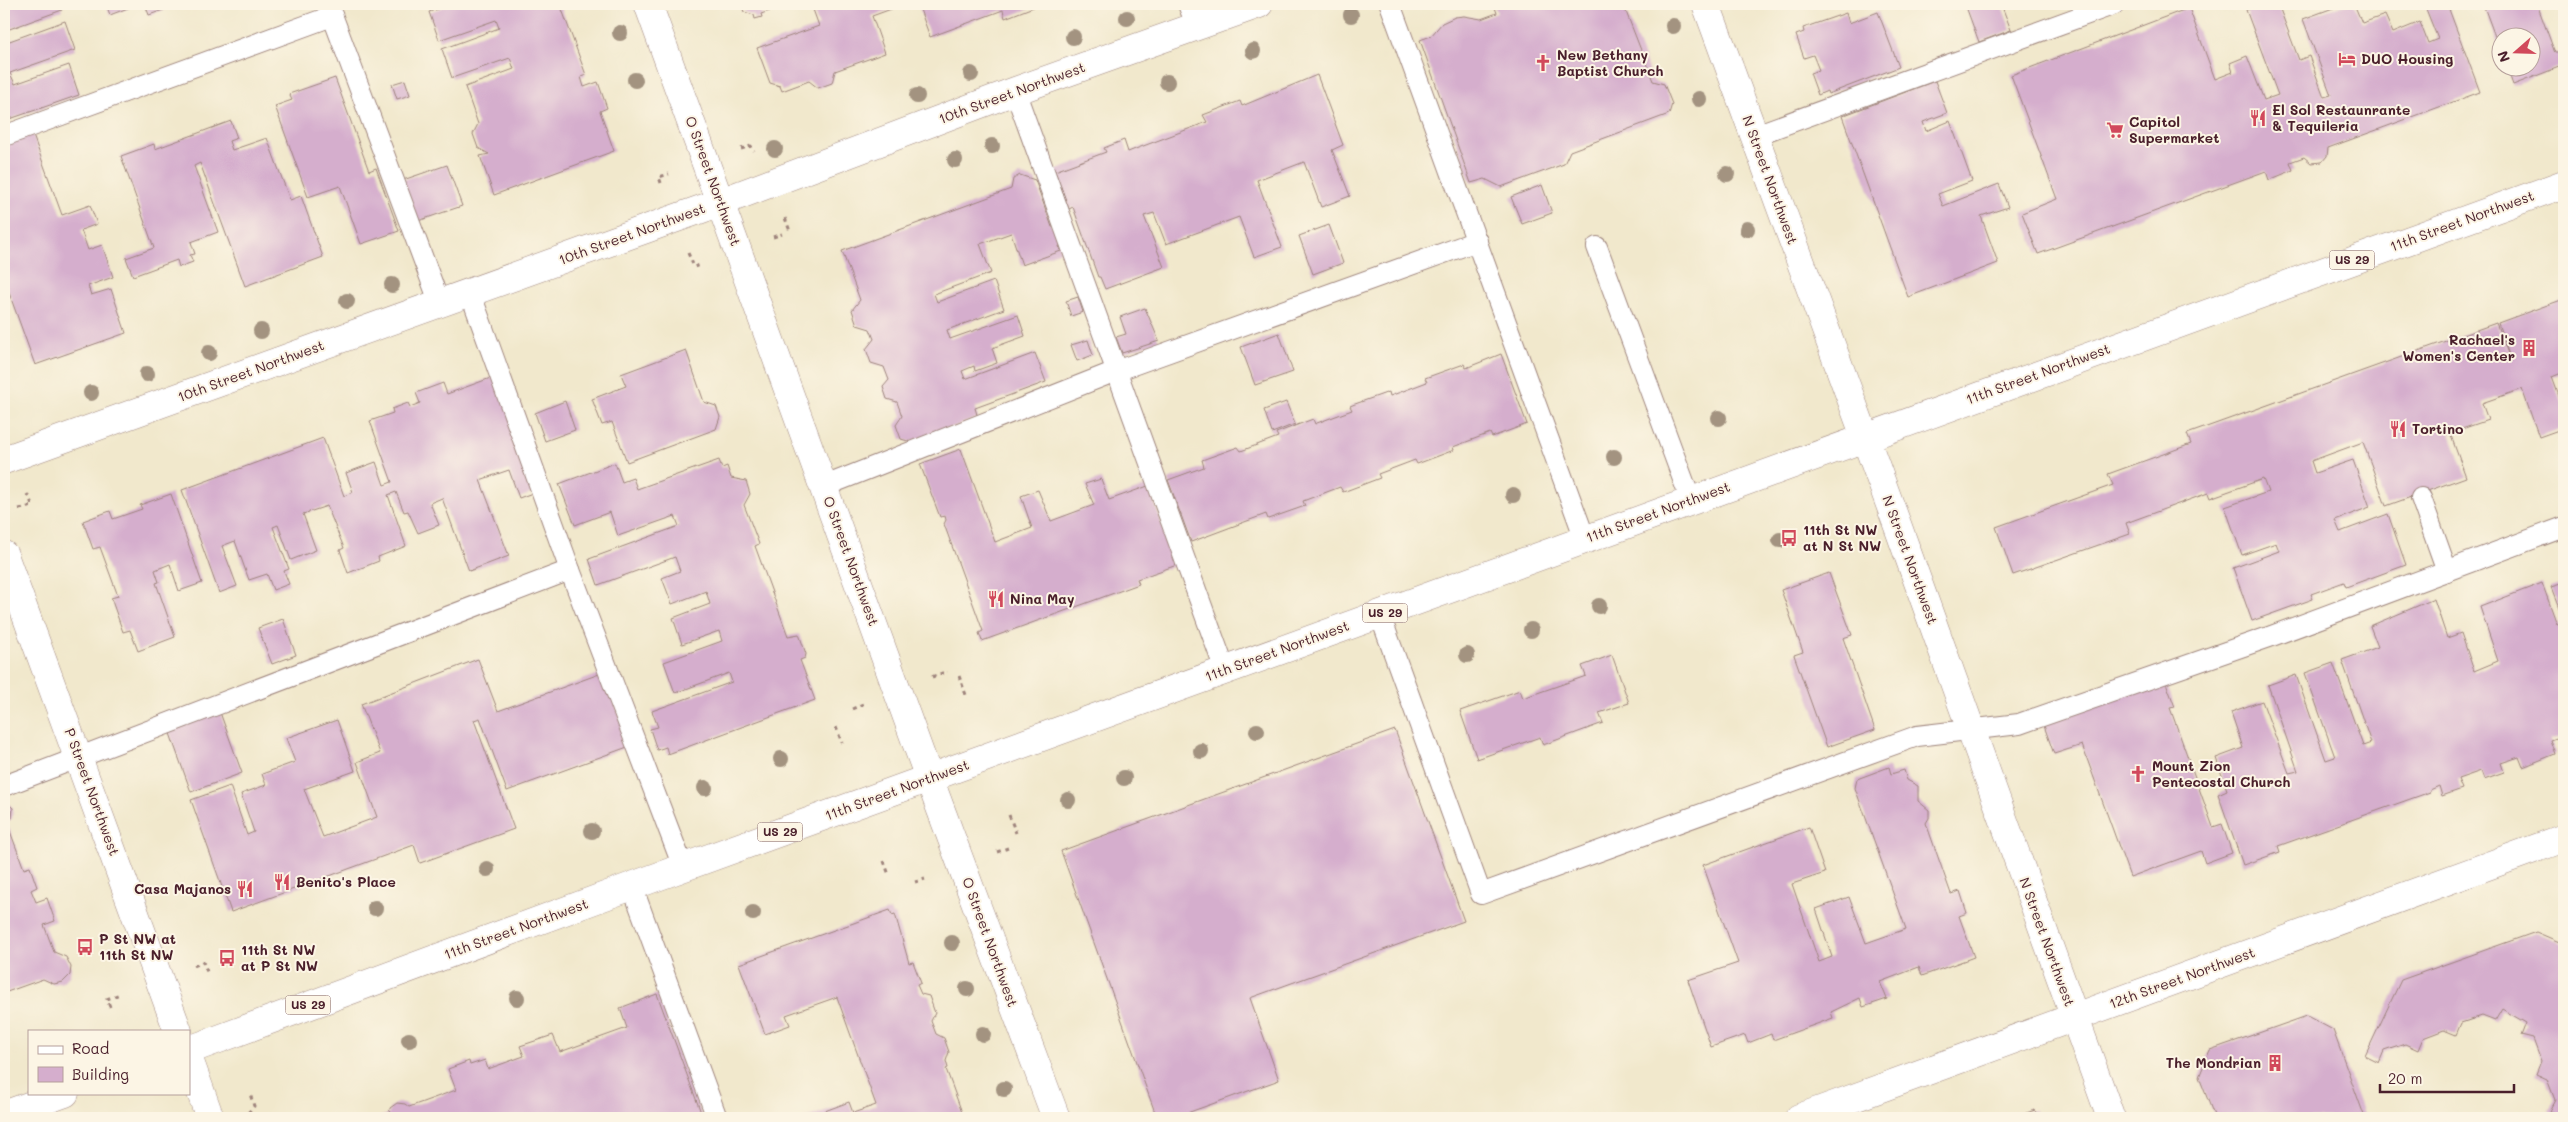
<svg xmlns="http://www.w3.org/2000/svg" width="2568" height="1122" viewBox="0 0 2568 1122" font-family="Mali,sans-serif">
  <rect width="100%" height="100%" fill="#fcf5e5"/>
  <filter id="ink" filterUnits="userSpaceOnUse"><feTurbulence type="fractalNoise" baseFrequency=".02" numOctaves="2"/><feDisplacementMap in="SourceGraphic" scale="10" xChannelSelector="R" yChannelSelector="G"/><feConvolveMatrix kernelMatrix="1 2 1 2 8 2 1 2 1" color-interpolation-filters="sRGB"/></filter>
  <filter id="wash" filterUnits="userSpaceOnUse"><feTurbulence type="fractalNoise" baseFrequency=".0096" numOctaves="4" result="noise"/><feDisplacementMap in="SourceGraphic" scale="20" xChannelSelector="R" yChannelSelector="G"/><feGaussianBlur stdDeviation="1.12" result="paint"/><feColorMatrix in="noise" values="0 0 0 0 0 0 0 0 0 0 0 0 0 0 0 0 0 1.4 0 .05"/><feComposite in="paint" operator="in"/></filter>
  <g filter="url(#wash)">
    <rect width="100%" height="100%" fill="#f1e8cc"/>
    <g id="blocks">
      <g fill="#d5aecd">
        <path d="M4,4H60L62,10L4,31Z"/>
        <path d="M106,4H138L110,15Z"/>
        <path d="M145,4H180L149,15Z"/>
        <path d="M453,4H560L586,75L581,77L584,87L598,82L607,108L600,111L614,151L494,195L480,156L489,154L478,148L473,134L478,124L465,87L514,69L510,58L452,78L442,49L499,28L496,20L439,40L429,12Z"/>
        <path d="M741,4H789L761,14L762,17L755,19L754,15L744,12Z"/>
        <path d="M811,4H905L872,16L885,53L835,71L832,83L818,88L809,81L782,91L780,86L770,83L757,48L819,26Z"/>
        <path d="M918,4H1041L1005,18L1003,10L930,37Z"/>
        <path d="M1496,4H1623L1653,81L1664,84L1672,104L1669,114L1570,151L1564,164L1501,187L1485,179L1471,183L1420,40L1431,36L1442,23L1455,17L1464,16L1481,19L1497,13L1494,5Z"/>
        <path d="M1965,4H2001L2011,30L1979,42Z"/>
        <path d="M2263,4H2278L2299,60L2309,56L2324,97L2331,95L2303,19L2344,4H2354L2362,23L2385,15L2393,33L2420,22L2428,43L2438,39L2424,4H2447L2480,92L2328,148L2327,156L2322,162L2311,163L2304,157L2290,162L2293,170L2269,180L2266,171L2038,254L2022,213L2057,199L2011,75L2189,8L2215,79L2233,72L2230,63L2247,56L2264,100L2278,95L2246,10Z"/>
        <path d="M2483,4H2537L2555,53H2561L2564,65L2513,85L2507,68H2530V38H2500V50Z"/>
        <path d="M1878,12L1899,67L1828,94L1827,91L1818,95L1810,73L1819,70L1813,55L1804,58L1796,35L1804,32L1803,28L1846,13L1849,23Z"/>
        <path d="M65,21L75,50L10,73L15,84L69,65L79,95L4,121V43Z"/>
        <path d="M1317,75L1343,145L1332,150L1350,196L1321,207L1304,162L1257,180L1282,247L1254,257L1239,217L1166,244L1154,213L1144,216L1164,267L1105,289L1100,277H1098L1073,207L1069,209L1055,171L1106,152L1104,148L1124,140L1128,152L1138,148L1207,122L1203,115L1240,101L1242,106Z"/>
        <path d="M335,78L369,171L376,168L399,231L361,244L340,186L308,197L275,106L292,100L289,94Z"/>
        <path d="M405,80L410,95L397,99L392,84Z"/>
        <path d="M1935,81L1947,113L1923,122L1926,131L1950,121L1972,181L1938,194L1943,206L1999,184L2008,207L1981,216L1998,263L1908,297L1842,116Z"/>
        <path d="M231,121L237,138L229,141L232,150L267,138L290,200L301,196L323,257L245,286L200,163L194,166L218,232L191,242L195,254L190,255L193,262L179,267L177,260L133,276L126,258L154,248L121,156L154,144L155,149Z"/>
        <path d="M31,130L62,215L90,205L97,224L81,230L88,250L102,245L113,277L88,286L91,295L111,289L126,333L35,365L4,279V140Z"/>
        <path d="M447,165L462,206L418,221L403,180Z"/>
        <path d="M1020,175L1035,180L1052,227H1056L1063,245L1059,246L1061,251L1022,265L1011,233L980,244L991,273L934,294L937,302L994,281L1004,309L947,330L950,339L1018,315L1025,336L992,348L997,363L975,371L974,366L962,371L965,379L1035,353L1046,382L975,408L978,418L911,442L901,439L896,425L902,416L897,402L887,399L883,387L889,380L884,367L871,363L866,349L874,339L870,329L857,325L852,310L860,300L842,251L1011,189L1013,179Z"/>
        <path d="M1542,185L1552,213L1522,224L1511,197Z"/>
        <path d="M1329,225L1343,263L1313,274L1299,236Z"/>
        <path d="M1078,297L1083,312L1071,316L1066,301Z"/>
        <path d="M2564,299V372L2552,377L2564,410V428L2539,437L2522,389L2482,403L2488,420L2450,433L2466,477L2386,506L2363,442L2311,461L2315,473L2353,460L2370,507L2335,520L2340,532L2388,514L2406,565L2346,587L2344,582L2311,594L2313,599L2252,621L2233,568L2279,551L2276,543L2242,555L2225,507L2268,492L2263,479L2210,498L2208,493L2126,523L2130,534L2013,575L1996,527L2113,485L2108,474L2191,444L2187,434L2496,323L2511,361L2498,323Z"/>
        <path d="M1145,308L1159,341L1122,353L1116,337L1126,334L1120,317Z"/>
        <path d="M1279,333L1293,372L1255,385L1241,347Z"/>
        <path d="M1088,340L1093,355L1077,361L1071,345Z"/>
        <path d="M686,350L704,402L716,406L720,417L716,429L627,462L612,422L602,425L592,399L626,386L621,374Z"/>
        <path d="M1501,354L1527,424L1492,437L1490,433L1453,447L1454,450L1417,464L1415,460L1378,474L1380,478L1343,492L1340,487L1303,501L1305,506L1268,519L1266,514L1191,542L1168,480L1204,467L1202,460L1238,447L1241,451L1278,437L1276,433L1313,419L1315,424L1317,423L1352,410L1350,406L1355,404L1389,392L1390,396L1427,382L1425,378L1464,364L1466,368Z"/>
        <path d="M496,376L538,491L519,498L509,470L480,480L509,556L469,571L442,498L430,503L439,525L418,533L408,511L404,512L396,492L388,495L406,546L378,557L379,561L348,573L340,550L344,548L327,506L303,514L316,550L291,560L278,525L273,527L289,569L284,571L289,584L273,590L267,574L249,580L235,541L222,546L237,586L219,593L182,490L323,438L344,496L353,492L346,473L376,462L384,485L392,482L370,421L393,413L392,409L408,403L410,407L420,403L416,393L443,383L447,394Z"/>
        <path d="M565,401L575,430L545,441L535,413Z"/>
        <path d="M1286,402L1295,424L1272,433L1264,410Z"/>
        <path d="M961,449L995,542L1032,528L1021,496L1038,490L1051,521L1094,505L1085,484L1101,479L1109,500L1148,486L1177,565L1137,579L1139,584L982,641L979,633L983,631L944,524L946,520L945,516L940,517L920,464Z"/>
        <path d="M719,460L722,468L727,466L731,478L746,481L750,494L744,505L759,544L755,546L788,636L799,634L806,654L805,658L800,660L815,700L668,754L666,747L657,750L650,729L658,727L652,711L732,682L729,673L675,693L664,662L722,641L719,631L682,644L673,618L710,604L706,591L672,604L662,578L680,571L675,557L598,585L589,559L679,526L675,516L618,536L610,512L575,525L559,484L615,463L622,482L633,478L637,489Z"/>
        <path d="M171,494L202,583L179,591L170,564L155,570L159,582L156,583L175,637L138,651L130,630L123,632L111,598L118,596L100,547L93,549L83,521L110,511L113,519L142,509L140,505Z"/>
        <path d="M1829,573L1852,635L1843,638L1875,730L1827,747L1794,655L1803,652L1781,590Z"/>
        <path d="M2542,583L2557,624L2564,621V735L2550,740L2555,754L2523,767L2519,757L2501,763L2504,772L2484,779L2481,771L2458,779L2462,789L2442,796L2439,786L2430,790V792L2278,846L2280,852L2243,865L2218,794L2227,790L2216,758L2243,748L2231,712L2262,701L2289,773L2298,771L2268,685L2296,675L2326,760L2335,757L2305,673L2333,663L2363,746L2371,743L2342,660L2378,647L2370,626L2434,599L2447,638L2461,633L2474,671L2498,661L2480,607Z"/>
        <path d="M2564,583V609L2560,610L2551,587Z"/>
        <path d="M283,619L296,655L272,664L258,628Z"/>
        <path d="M1612,655L1629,703L1599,713L1603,723L1543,745L1540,737L1477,759L1460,711L1520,690L1523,698L1586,676L1582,666Z"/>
        <path d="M478,659L498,711L602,673L633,745L507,791L480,718L474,720L514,829L420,863L414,845L231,912L191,800L230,786L247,835L254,832L241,794L266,785L262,774L295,762L286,738L337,720L355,771L304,789L323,837L377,817L357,762L380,753L361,704Z"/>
        <path d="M2165,680L2175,707L2170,708L2213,827L2222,824L2232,853L2205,863L2201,851L2130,877L2082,745L2054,754L2043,723Z"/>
        <path d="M218,707L242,773L191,792L167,725Z"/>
        <path d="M1395,730L1464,921L1250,998L1279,1080L1173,1118H1157L1061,851Z"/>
        <path d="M1889,767L1891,774L1904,770L1907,780L1918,786V801L1929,810V818L1926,823L1951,894L1960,891L1967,913L1959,916L1974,957L1922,976L1919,967L1880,982L1887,999L1863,1007L1860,998L1831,1012L1833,1018L1773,1040L1771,1034L1748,1043L1745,1035L1711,1047L1688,980L1738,963L1703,865L1809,827L1825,873L1792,884L1819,962L1832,957L1816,909L1849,897L1866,943L1906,929L1855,788L1857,779Z"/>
        <path d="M4,800L13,808L12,818L7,823L24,869L30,867L37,887L31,890L36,902L47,898L55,921L44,925L54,952L66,957L71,967L70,975L63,982L54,984L43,979L4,993Z"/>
        <path d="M890,910L892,915L895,914L909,963L913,962L921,983L917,985L921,994L929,996L935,1013L931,1021L936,1034L944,1038L949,1052L946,1061L948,1068L946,1069L964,1118H806L849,1102L853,1113L876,1105L837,997L786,1015L790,1025L765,1034L739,964Z"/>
        <path d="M2536,932L2564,944V1117L2549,1111L2555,1100L2547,1079L2536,1074L2541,1061L2533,1039L2521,1036L2526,1023L2502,1009L2495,1021L2482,1016L2461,1023L2456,1035L2444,1030L2423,1038L2418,1050L2405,1044L2384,1051L2379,1063L2365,1056L2401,980Z"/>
        <path d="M657,994L703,1118H377L389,1114L390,1108L397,1103L405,1104L409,1107L456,1090L448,1069L469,1061L470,1065L485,1060L488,1069L524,1056L520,1046L553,1035L560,1052L627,1028L620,1008Z"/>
        <path d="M2307,1016L2333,1030L2365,1118H2215L2199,1077L2210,1050Z"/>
        <path d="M2035,1110L2039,1118H2012Z"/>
      </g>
    </g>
  </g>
  <g filter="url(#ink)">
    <use href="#blocks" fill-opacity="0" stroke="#9e847c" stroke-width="1"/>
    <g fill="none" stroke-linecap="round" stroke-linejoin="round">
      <g stroke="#9e847c" stroke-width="22">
        <g id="service">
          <path d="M328,4L440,304"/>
          <path d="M1188,4L1197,27"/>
          <path d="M1390,4L1585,539"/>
          <path d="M1015,91L1225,670"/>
          <path d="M4,136L332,16"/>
          <path d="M1753,136L2115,4"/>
          <path d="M1597,247L1691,501"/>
          <path d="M470,292L570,570L683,867"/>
          <path d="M825,486L1116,371L1477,241"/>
          <path d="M2421,498L2447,571"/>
          <path d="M1380,615L1481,894L1917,736L2019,724L2269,637L2564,527"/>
          <path d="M4,786L570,570"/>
          <path d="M632,886L717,1118"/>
        </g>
      </g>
      <g stroke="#9e847c" stroke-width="29">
        <path id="minor" d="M1706,4L1897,524L2111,1118"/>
      </g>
      <g stroke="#9e847c" stroke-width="29">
        <g id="tertiary">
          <path d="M648,4L929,778L1056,1118"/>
          <path d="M4,460L721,202L1015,91L1259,4"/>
          <path d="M4,555L178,1031"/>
          <path d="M189,1059L210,1118"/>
          <path d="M1799,1118L2564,838"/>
        </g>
      </g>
      <g stroke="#9e847c" stroke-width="29">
        <g id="trunk">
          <path d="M189,1050L632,886L2564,184"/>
          <path d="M4,1115L65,1093"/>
        </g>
      </g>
      <g stroke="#9e847c" stroke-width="3" stroke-dasharray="4 4" stroke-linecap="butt">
        <path d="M741,149L751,146L754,151"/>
        <path d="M661,183L659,177L669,174"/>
        <path d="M785,218L790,231"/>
        <path d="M773,237L782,234"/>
        <path d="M688,253L694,267L702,264"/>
        <path d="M19,509L33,506L27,494"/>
        <path d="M959,676L966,695"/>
        <path d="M932,677L947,671"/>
        <path d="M852,709L863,704"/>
        <path d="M836,727L842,743"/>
        <path d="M1009,815L1016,833"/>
        <path d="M997,852L1008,848"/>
        <path d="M884,861L889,875"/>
        <path d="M915,882L925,879"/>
        <path d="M194,966L203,962L208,974"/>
        <path d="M110,1007L107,999L120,994"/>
        <path d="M248,1113L254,1106L250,1094"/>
      </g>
      <use href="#service" stroke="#fff" stroke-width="20"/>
      <use href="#minor" stroke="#fff" stroke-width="28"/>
      <use href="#tertiary" stroke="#fff" stroke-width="28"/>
      <use href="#trunk" stroke="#fff" stroke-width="28"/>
    </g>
    <g fill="#a39380">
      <circle cx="1351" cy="15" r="8"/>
      <circle cx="1127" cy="18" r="8"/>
      <circle cx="1673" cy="26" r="8"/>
      <circle cx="620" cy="33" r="8"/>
      <circle cx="1073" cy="37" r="8"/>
      <circle cx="1253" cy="51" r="8"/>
      <circle cx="971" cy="74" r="8"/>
      <circle cx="635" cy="80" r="8"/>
      <circle cx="1167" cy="82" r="8"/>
      <circle cx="917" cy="96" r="8"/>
      <circle cx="1699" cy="99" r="8"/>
      <circle cx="992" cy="146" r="8"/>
      <circle cx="775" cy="149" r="8"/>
      <circle cx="955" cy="160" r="8"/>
      <circle cx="1727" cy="174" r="8"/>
      <circle cx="1747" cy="229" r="8"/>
      <circle cx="392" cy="285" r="8"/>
      <circle cx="347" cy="301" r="8"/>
      <circle cx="261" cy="331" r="8"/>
      <circle cx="209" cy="353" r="8"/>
      <circle cx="147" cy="374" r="8"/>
      <circle cx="91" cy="393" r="8"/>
      <circle cx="1719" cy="418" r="8"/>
      <circle cx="1614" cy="457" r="8"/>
      <circle cx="1513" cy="495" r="8"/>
      <circle cx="1780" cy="540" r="8"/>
      <circle cx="1599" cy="606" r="8"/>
      <circle cx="1531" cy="630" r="8"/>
      <circle cx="1467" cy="655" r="8"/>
      <circle cx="1257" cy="731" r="8"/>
      <circle cx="1201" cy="751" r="8"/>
      <circle cx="781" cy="759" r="8"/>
      <circle cx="1124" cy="778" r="8"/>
      <circle cx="705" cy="788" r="8"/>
      <circle cx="1068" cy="800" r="8"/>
      <circle cx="592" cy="831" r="8"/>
      <circle cx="487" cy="869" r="8"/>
      <circle cx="375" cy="908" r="8"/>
      <circle cx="753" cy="913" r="8"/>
      <circle cx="952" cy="943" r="8"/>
      <circle cx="967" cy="989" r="8"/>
      <circle cx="517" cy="998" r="8"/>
      <circle cx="983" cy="1034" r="8"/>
      <circle cx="409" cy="1040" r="8"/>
      <circle cx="1004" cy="1089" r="8"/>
    </g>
  </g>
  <defs>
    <g id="hotel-bare" transform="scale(1.35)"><path d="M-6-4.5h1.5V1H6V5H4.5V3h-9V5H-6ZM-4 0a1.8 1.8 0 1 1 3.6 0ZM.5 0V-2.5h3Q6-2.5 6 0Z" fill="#d1495b" stroke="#fcf5e5" stroke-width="2.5" paint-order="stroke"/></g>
    <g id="church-bare" transform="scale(1.35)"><path d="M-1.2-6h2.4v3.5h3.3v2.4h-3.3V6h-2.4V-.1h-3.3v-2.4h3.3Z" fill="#d1495b" stroke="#fcf5e5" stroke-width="2.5" paint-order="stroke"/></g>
    <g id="restaurant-bare" transform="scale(1.35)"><path d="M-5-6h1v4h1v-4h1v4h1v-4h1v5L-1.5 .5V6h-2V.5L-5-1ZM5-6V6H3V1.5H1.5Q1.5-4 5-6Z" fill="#d1495b" stroke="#fcf5e5" stroke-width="2.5" paint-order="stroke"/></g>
    <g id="supermarket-bare" transform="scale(1.35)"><path d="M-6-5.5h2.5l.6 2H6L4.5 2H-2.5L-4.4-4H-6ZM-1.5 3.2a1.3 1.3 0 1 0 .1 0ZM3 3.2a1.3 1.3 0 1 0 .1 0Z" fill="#d1495b" stroke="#fcf5e5" stroke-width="2.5" paint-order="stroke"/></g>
    <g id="building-bare" transform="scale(1.35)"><path d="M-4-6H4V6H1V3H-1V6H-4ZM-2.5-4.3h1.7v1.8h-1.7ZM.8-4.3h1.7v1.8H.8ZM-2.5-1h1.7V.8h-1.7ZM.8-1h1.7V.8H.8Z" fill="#d1495b" stroke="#fcf5e5" stroke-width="2.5" paint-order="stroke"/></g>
    <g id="bus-bare" transform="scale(1.35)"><path d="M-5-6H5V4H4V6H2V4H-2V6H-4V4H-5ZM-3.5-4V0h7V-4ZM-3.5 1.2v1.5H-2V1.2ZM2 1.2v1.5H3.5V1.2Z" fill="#d1495b" stroke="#fcf5e5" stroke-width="2.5" paint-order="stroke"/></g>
  </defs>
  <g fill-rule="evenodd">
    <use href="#hotel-bare" x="2347" y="59"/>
    <use href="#church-bare" x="1543" y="63"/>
    <use href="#restaurant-bare" x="2258" y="118"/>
    <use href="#supermarket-bare" x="2115" y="130"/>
    <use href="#building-bare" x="2529" y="348"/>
    <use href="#restaurant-bare" x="2398" y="429"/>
    <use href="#bus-bare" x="1789" y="538"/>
    <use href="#restaurant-bare" x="996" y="599"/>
    <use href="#church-bare" x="2138" y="774"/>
    <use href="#restaurant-bare" x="282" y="882"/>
    <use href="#restaurant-bare" x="245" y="889"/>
    <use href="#bus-bare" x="85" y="947"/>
    <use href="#bus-bare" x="227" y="958"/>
    <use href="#building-bare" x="2275" y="1063"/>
  </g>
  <g text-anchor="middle" stroke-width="4" stroke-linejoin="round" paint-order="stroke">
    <g fill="#fcf5e5" stroke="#7f5f63" stroke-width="1">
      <rect x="2329.5" y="250.5" width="45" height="19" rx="4"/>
      <rect x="1362.5" y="603.5" width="45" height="19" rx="4"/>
      <rect x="757.5" y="822.5" width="45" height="19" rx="4"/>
      <rect x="285.5" y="995.5" width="45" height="19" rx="4"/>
    </g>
    <g font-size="12" font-weight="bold" fill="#4a1f2b">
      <text x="2352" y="264">US 29</text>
      <text x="1385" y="617">US 29</text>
      <text x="780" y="836">US 29</text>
      <text x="308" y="1009">US 29</text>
    </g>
    <g font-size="14" font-weight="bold" fill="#4a1f2b" stroke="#fcf5e5" text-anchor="start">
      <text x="1557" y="60">New Bethany<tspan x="1557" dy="16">Baptist Church</tspan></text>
      <text x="2361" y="64">DUO Housing</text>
      <text x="2272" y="115">El Sol Restaunrante<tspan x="2272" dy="16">&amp; Tequileria</tspan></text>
      <text x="2129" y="127">Capitol<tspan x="2129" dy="16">Supermarket</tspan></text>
      <text x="2515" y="345" text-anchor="end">Rachael's<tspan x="2515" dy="16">Women's Center</tspan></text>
      <text x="2412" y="434">Tortino</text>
      <text x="1803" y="535">11th St NW<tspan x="1803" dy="16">at N St NW</tspan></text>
      <text x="1010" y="604">Nina May</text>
      <text x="2152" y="771">Mount Zion<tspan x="2152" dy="16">Pentecostal Church</tspan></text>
      <text x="296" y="887">Benito's Place</text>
      <text x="231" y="894" text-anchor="end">Casa Majanos</text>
      <text x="99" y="944">P St NW at<tspan x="99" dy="16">11th St NW</tspan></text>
      <text x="241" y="955">11th St NW<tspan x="241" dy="16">at P St NW</tspan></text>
      <text x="2261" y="1068" text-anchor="end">The Mondrian</text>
    </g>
    <g font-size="14" fill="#4a1f2b" stroke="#fcf5e5">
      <text transform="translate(1012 93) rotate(-20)" y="5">10th Street Northwest</text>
      <text transform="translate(1770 180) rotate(70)" y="5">N Street Northwest</text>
      <text transform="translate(713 181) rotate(70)" y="5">O Street Northwest</text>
      <text transform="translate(2462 221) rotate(-20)" y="5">11th Street Northwest</text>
      <text transform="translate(632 234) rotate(-20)" y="5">10th Street Northwest</text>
      <text transform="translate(251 371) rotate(-20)" y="5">10th Street Northwest</text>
      <text transform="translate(2038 374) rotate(-20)" y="5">11th Street Northwest</text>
      <text transform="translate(1658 512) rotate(-20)" y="5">11th Street Northwest</text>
      <text transform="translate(1910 560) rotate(70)" y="5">N Street Northwest</text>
      <text transform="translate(851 561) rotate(70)" y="5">O Street Northwest</text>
      <text transform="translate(1277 651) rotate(-20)" y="5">11th Street Northwest</text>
      <text transform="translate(897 790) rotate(-20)" y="5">11th Street Northwest</text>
      <text transform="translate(92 792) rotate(70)" y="5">P Street Northwest</text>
      <text transform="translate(516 929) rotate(-20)" y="5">11th Street Northwest</text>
      <text transform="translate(990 942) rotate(70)" y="5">O Street Northwest</text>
      <text transform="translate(2047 942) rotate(70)" y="5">N Street Northwest</text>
      <text transform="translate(2182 978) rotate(-20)" y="5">12th Street Northwest</text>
    </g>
  </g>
  <rect width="2568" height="1122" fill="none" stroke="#fcf5e5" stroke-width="20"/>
  <rect x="28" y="1030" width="162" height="65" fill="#fcf5e5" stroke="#b59f9b"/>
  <rect x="38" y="1046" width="25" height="8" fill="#ffffff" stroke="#b59f9b"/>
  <text x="72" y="1054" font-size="15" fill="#4a1f2b">Road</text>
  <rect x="38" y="1067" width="25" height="15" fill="#d5aecd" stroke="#b59f9b"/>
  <text x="72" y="1080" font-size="15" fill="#4a1f2b">Building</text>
  <g transform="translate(2516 52) rotate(250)"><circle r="24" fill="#fcf5e5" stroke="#b59f9b"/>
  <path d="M0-4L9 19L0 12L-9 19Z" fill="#d1495b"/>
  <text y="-8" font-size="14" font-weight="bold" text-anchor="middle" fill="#4a1f2b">N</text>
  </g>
  <path d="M2380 1084v8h134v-8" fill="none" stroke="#4a1f2b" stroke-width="2.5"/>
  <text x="2388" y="1084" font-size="15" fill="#4a1f2b" stroke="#fcf5e5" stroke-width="4" paint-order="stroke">20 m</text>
</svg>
